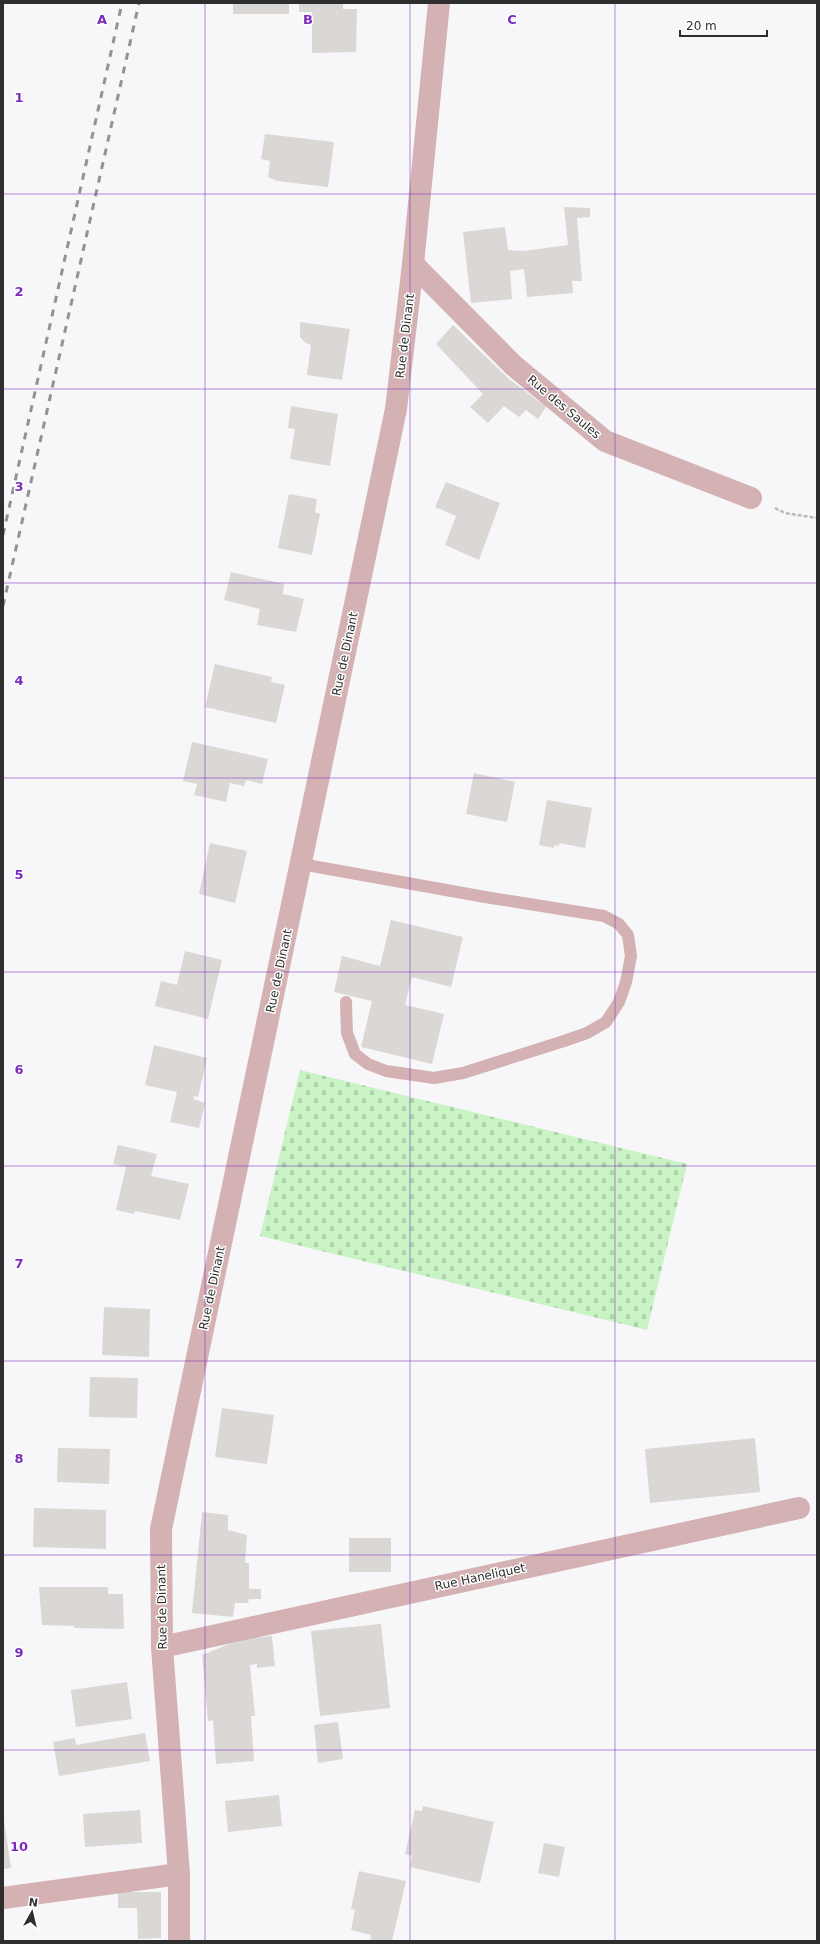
<svg xmlns="http://www.w3.org/2000/svg" width="820" height="1944" viewBox="0 0 820 1944" font-family="'DejaVu Sans',sans-serif">
  <defs>
    <pattern id="cemetery-stones" width="16" height="16" patternUnits="userSpaceOnUse"><rect width="16" height="16" fill="#caf3c5"/><path d="M2 7V4a2 2 0 0 1 4 0v3zM10 15v-3a2 2 0 0 1 4 0v3z" fill="#aed1aa"/></pattern>
  </defs>
  <rect width="100%" height="100%" fill="#f7f7fa"/>
  <path fill="url(#cemetery-stones)" d="M300,1070L687,1164L647,1330L260,1236Z"/>
  <g fill="#dad7d5">
    <rect x="233" y="3" width="56" height="11"/>
    <path d="M299,3H343V9H357L356,52L312,53V12H299Z"/>
    <path d="M265,134L334,142L328,187L277,181L268,177L270,161L261,159Z"/>
    <path d="M564,207L590,208V217L577,218L582,281H572L573,293L527,297L524,269L510,271L512,299L471,303L463,232L505,227L508,250L524,251L568,245Z"/>
    <path d="M300,322L350,329L342,380L307,375L311,345L306,343L300,337Z"/>
    <path d="M453,325L509,379L546,407L538,419L526,410L519,417L504,406L488,423L470,407L483,394L436,344Z"/>
    <path d="M291,406L338,414L330,466L290,459L295,429L288,428Z"/>
    <path d="M446,482L500,503L479,560L445,545L456,516L435,507Z"/>
    <path d="M289,494L317,499L315,512L320,514L312,555L278,548Z"/>
    <path d="M231,572L284,584L283,594L304,599L296,632L257,625L260,609L224,600Z"/>
    <path d="M215,664L272,677L271,682L285,685L276,723L205,707Z"/>
    <path d="M192,742L268,759L262,784L246,780L244,786L230,783L226,802L194,795L197,784L183,781Z"/>
    <path d="M474,773L515,782L507,822L466,814Z"/>
    <path d="M547,800L592,808L585,848L559,843V846L554,845V848L539,845Z"/>
    <path d="M210,843L247,851L235,903L199,894Z"/>
    <path d="M391,920L463,937L451,987L412,977L405,1005L444,1014L432,1064L361,1047L372,1001L334,992L342,956L380,966Z"/>
    <path d="M185,951L222,960L208,1019L155,1006L161,981L177,985Z"/>
    <path d="M154,1045L207,1058L198,1097L194,1096V1099L205,1103L199,1128L170,1122L177,1092L145,1085Z"/>
    <path d="M118,1145L157,1154L151,1176L189,1184L180,1220L135,1211L134,1214L116,1210L126,1167L113,1164Z"/>
    <path d="M104,1307L150,1309L149,1357L102,1355Z"/>
    <path d="M90,1377L138,1378L137,1418L89,1417Z"/>
    <path d="M222,1408L274,1415L267,1464L215,1457Z"/>
    <path d="M755,1438L760,1492L650,1503L645,1449Z"/>
    <path d="M58,1448L110,1449L109,1484L57,1482Z"/>
    <path d="M34,1508L106,1510V1549L33,1547Z"/>
    <path d="M202,1512L228,1515V1530L247,1535L245,1563H249V1589H261V1599H249L248,1603H235L233,1617L192,1613Z"/>
    <rect x="349" y="1538" width="42" height="34"/>
    <path d="M39,1587H108V1594H123L124,1629L74,1628V1626L42,1625Z"/>
    <path d="M381,1624L390,1708L320,1716L311,1631Z"/>
    <path d="M272,1636L275,1666L257,1668V1664L250,1665L255,1716H251L254,1761L216,1764L213,1720L208,1721L202,1655L229,1644L253,1638Z"/>
    <path d="M127,1682L132,1719L76,1727L71,1690Z"/>
    <path d="M338,1722L343,1759L318,1763L314,1725Z"/>
    <path d="M145,1733L150,1761L59,1776L53,1742L75,1738L76,1745Z"/>
    <path d="M279,1795L282,1826L228,1832L225,1801Z"/>
    <path d="M423,1806L494,1822L480,1883L410,1867L412,1856L405,1854L415,1810L422,1811Z"/>
    <path d="M140,1810L142,1843L85,1847L83,1814Z"/>
    <path d="M3,1813L11,1868L3,1869Z"/>
    <path d="M544,1843L565,1847L559,1877L538,1873Z"/>
    <path d="M359,1871L406,1881L392,1941H370L371,1935L351,1930L355,1910L351,1909Z"/>
    <path d="M118,1892H161V1938L138,1939L137,1908H118Z"/>
  </g>
  <g fill="none" stroke-linecap="round" stroke-linejoin="round">
    <path stroke="#bababd" stroke-width="2.5" stroke-dasharray="4 2" stroke-linecap="butt" d="M775,508L785,513L817,518"/>
    <path stroke="#d4b1b3" stroke-width="12" d="M301,864L485,897L604,916L619,924L628,935L631,956L626,982L619,1002L606,1022L587,1033L564,1041L463,1073L434,1078L386,1071L368,1064L355,1054L347,1033L346,1002"/>
    <g stroke="#d4b1b3" stroke-width="22">
      <path d="M413,264L513,365L605,441L751,498"/>
      <path d="M162,1647L799,1508"/>
      <path d="M3,1898L179,1874"/>
    </g>
    <path stroke="#d4b1b3" stroke-width="22" d="M179,1941V1874L162,1647L161,1529L396,409L413,264L439,3"/>
    <g stroke="#939395" stroke-width="3" stroke-dasharray="7 7" stroke-linecap="butt">
      <path d="M3,535L122,3"/>
      <path d="M3,606L139,3"/>
    </g>
  </g>
  <path fill="none" stroke="#7b2cbf" stroke-width="1" stroke-opacity="0.55" d="M205,3V1941M410,3V1941M615,3V1941M3,194H817M3,389H817M3,583H817M3,778H817M3,972H817M3,1166H817M3,1361H817M3,1555H817M3,1750H817"/>
  <g text-anchor="middle" stroke-width="3" stroke-linejoin="round" paint-order="stroke">
    <g font-size="12" fill="#2e2e2f" stroke="#fff">
      <text transform="translate(405 336) rotate(-83)" y="4">Rue de Dinant</text>
      <text transform="translate(564 407) rotate(40)" y="4">Rue des Saules</text>
      <text transform="translate(345 654) rotate(-78)" y="4">Rue de Dinant</text>
      <text transform="translate(279 971) rotate(-78)" y="4">Rue de Dinant</text>
      <text transform="translate(212 1288) rotate(-78)" y="4">Rue de Dinant</text>
      <text transform="translate(480 1577) rotate(-12)" y="4">Rue Haneliquet</text>
      <text transform="translate(162 1607) rotate(-91)" y="4">Rue de Dinant</text>
    </g>
  </g>
  <g font-size="13" text-anchor="middle" font-weight="bold" fill="#7b2cbf" stroke="#fff" stroke-width="3" stroke-linejoin="round" paint-order="stroke">
    <text x="102" y="24">A</text>
    <text x="308" y="24">B</text>
    <text x="512" y="24">C</text>
    <text x="19" y="102">1</text>
    <text x="19" y="296">2</text>
    <text x="19" y="491">3</text>
    <text x="19" y="685">4</text>
    <text x="19" y="879">5</text>
    <text x="19" y="1074">6</text>
    <text x="19" y="1268">7</text>
    <text x="19" y="1463">8</text>
    <text x="19" y="1657">9</text>
    <text x="19" y="1851">10</text>
  </g>
  <rect width="820" height="1944" fill="none" stroke="#2e2e2f" stroke-width="8"/>
  <g transform="translate(32 1912) rotate(8)" stroke="#ffffff" stroke-width="3" paint-order="stroke">
  <path d="M0-3L7 15L0 10L-7 15Z" fill="#2e2e2f"/>
  <text y="-6" font-size="11" font-weight="bold" text-anchor="middle" fill="#2e2e2f">N</text>
  </g>
  <path d="M680 30v6h87v-6" fill="none" stroke="#2e2e2f" stroke-width="2"/>
  <text x="686" y="30" font-size="12" fill="#2e2e2f" stroke="#ffffff" stroke-width="3" paint-order="stroke">20 m</text>
</svg>
